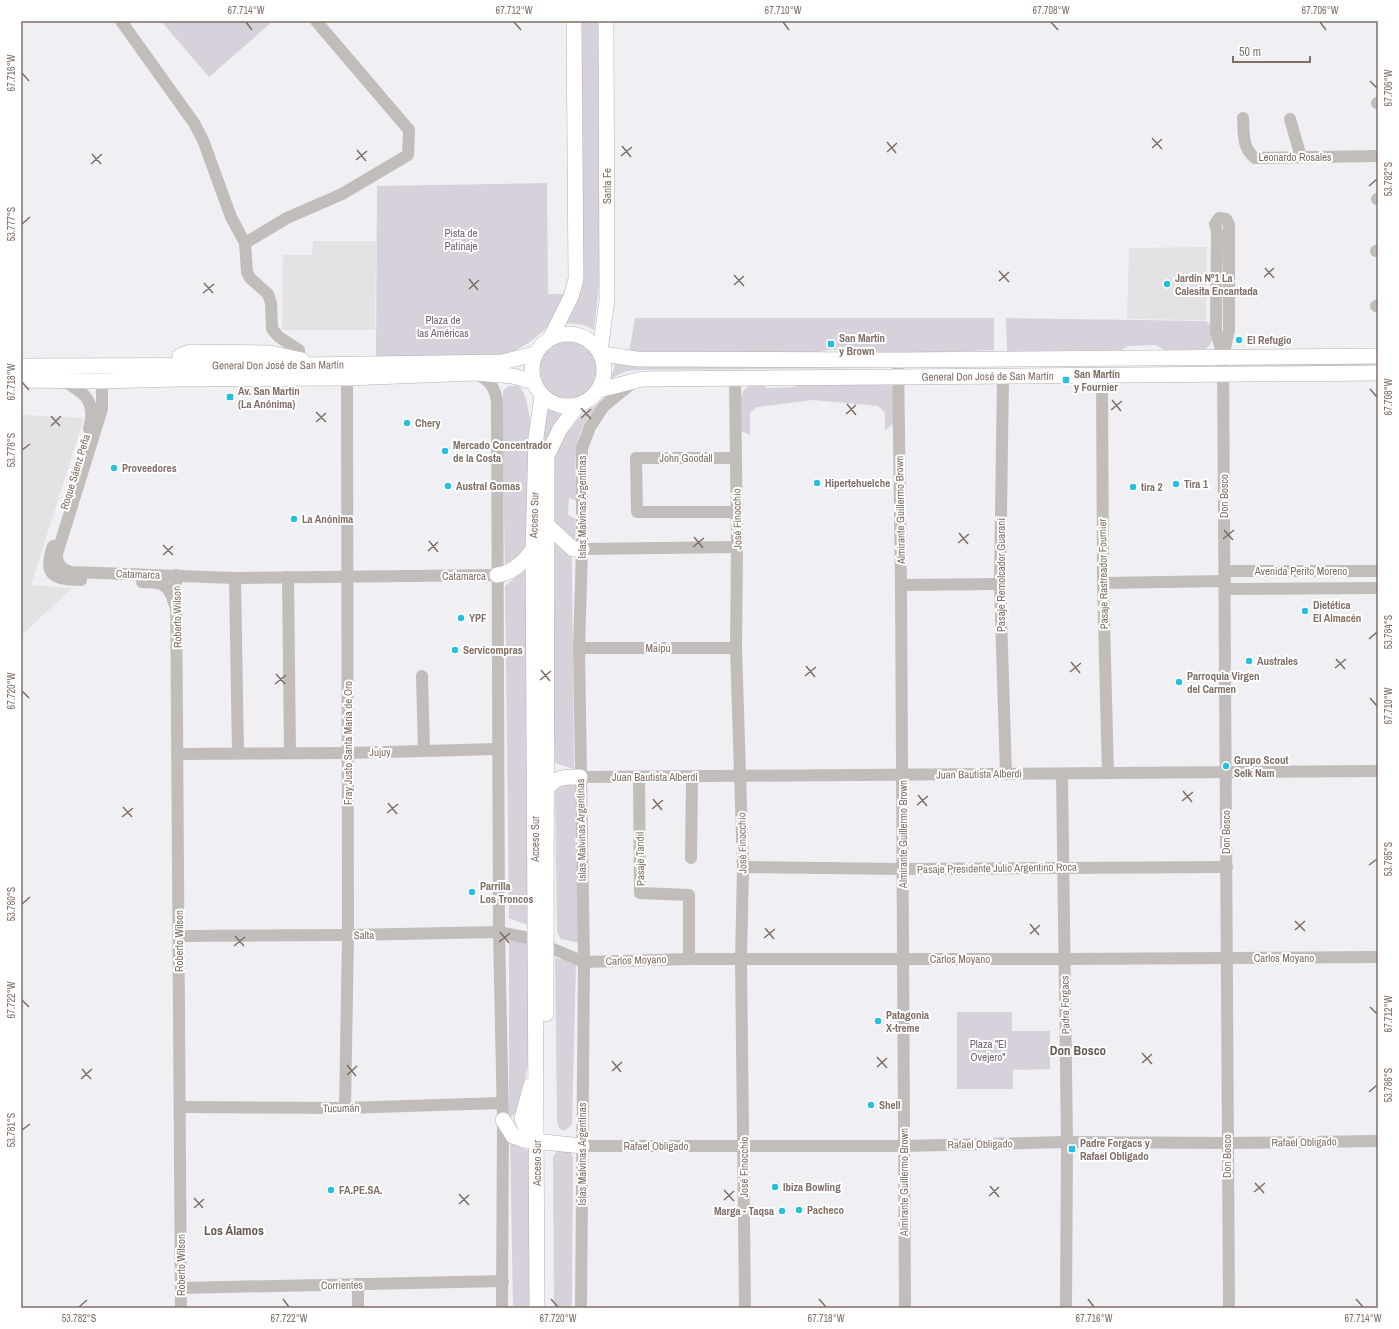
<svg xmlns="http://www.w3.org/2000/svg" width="1399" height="1329" viewBox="0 0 1399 1329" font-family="'Archivo Narrow',sans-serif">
  <rect width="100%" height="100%" fill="#f0f0f4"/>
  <g fill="#e3e2e4">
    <path d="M313,241H376L375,330H282L283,255H312Z"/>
    <path d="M1207,247L1206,320L1127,319L1129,248Z"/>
    <path d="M21,415L84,418L31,585L72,588L21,636Z"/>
  </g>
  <g fill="#d6d1db">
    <path d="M161,21H273L209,77Z"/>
    <path d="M581,21H599L600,276L594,330L584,325L566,323L576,301Z"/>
    <path d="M547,183L548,294H566L552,322L547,328L530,342L510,354L497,358H376L377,186Z"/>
    <path d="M635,318H994V350L858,355C843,350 827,346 813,355L629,353Z"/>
    <path d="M1006,318L1206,321L1212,326C1213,335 1214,344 1205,349L1165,350L1155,345L1129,346L1121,350L1007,351Z"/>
    <circle cx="568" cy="369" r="30"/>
    <path d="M614,361L882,366V368L635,370L626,371L610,379L614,369Z"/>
    <path d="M1378,363V366H1231V364Z"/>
    <path d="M797,382L890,384L894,390L893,424L885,430V413L878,406L813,400L757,407L750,413V435L741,431V397C744,387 750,385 760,383L767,388L795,387Z"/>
    <path d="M508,386H519C527,395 527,406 530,418L527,550L505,570L502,406L503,391Z"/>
    <path d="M600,402L601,404C597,409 590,414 587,420C571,443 576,475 577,501L569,498L568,515L576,519L575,543L552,521L554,456L566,433L580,417Z"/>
    <path d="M546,409L564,415L542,458Z"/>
    <path d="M550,539L572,554L574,769L555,763Z"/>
    <path d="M528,566L530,926L509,918L505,586Z"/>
    <path d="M567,783L575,784L579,943L561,939L557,932L555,788Z"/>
    <path d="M509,939L530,944L529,1060L518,1111L509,1119Z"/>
    <path d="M555,958L576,963L572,1125L564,1131L559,1128L557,1121Z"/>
    <path d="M957,1012H1012V1031H1050V1069L1013,1070V1089H957Z"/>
    <path d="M510,1138L522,1148L533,1152L532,1308H513Z"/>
    <path d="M564,1150L570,1152L573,1157L572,1308H554L553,1157L557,1151Z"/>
  </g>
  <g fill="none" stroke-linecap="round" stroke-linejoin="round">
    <g stroke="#b5afac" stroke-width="16">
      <g id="major">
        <circle cx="568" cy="370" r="36"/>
        <path d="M551,337L571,297L576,279L574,21"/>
        <path d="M600,351L607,300L606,21"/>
        <path d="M602,354L637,359L898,360L1378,356"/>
        <path id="s1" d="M21,366L303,365L502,362L535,354"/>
        <path d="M179,374L180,356L190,352L270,353L302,360"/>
        <path d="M21,380L99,381L180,379L347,378L475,373L513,376L534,382"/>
        <path id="s2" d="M599,390L642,379L1378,373"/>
        <path d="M546,524L573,549H582"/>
        <path d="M497,575C513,573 523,562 533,550"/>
        <path d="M545,791C556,776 563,777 580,777"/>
        <path d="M546,1014L547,456L560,429L578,405"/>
        <path d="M531,1085L522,1119L527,1131L537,1142"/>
        <path d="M503,1120L513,1136L524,1140L582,1146"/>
        <path id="s3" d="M537,1308L533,550L536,437L542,396"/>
      </g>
    </g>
    <g stroke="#c2bdba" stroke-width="12">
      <path d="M121,21L194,123L203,140L231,217L245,243L247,272L250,278L268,294L271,303L272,329L279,337L299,350L293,358"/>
      <path d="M1377,103H1378"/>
      <path d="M1243,118C1244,134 1242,148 1255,158L1378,156"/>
      <path d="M1290,119L1301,157"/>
      <path d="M1377,199H1378"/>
      <path d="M1219,218L1226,219L1229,225V330L1223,357L1216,331L1217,232L1215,224Z"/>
      <path d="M245,243L287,218L342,194L408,155L409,130L316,21"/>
      <path d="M1376,251L1378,250"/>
      <path d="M1376,306L1378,305"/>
      <path d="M1223,357L1229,1308"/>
      <path d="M898,360L901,585L905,1308"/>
      <path d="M96,374L102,387V409L57,554C56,564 63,570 72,572L235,578L497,575"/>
      <path d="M476,374C489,379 496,389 497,403L499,932L503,1120L502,1308"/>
      <path d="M1102,375L1103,583L1108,773"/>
      <path d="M1003,376L1000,584L1006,774"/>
      <path d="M735,377L737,547L736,648L743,867L741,959L745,1308"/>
      <path d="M62,380C85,393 97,401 89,429"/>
      <path d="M736,458H636L637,512H737"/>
      <path d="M53,546C43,576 53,579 81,580"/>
      <path d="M582,549L737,547"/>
      <path d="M1225,571H1378"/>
      <path d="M176,575L181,1308"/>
      <path d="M288,577L290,753"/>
      <path d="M235,578L238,753"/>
      <path d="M142,582C160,582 169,583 174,603"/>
      <path d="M1103,583L1225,581"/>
      <path d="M901,585L1000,584"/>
      <path d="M1225,589L1378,588"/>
      <path d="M579,648H736"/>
      <path d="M422,676L424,750"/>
      <path d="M178,754L348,753L498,749"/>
      <path d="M1062,774L1067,1142L1066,1308"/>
      <path d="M580,777L1378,771"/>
      <path d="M639,777L640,893L689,895V959"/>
      <path d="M691,858L692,777"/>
      <path d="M743,867L903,869L1227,867"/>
      <path d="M179,936L348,935L499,932L534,939L546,946L584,962L689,959H1064L1378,957"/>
      <path d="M180,1107L345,1108L501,1103"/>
      <path d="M345,1108L348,935L347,378"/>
      <path d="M582,1146H904L1067,1142L1227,1143L1378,1141"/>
      <path d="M181,1288L503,1281"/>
      <path d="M358,1308V1284"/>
      <path d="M581,1308L584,962L579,648L582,549V448L590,427L604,406L631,384"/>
    </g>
    <use href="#major" stroke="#fff" stroke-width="15"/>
  </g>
  <path fill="none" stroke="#806e64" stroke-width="1.5" d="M246,22L252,30M514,22L521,30M783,22L789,30M1051,22L1058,30M1320,22L1326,30M22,73L29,81M1370,81L1377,88M1152,138L1162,149M887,142L896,153M622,146L631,157M1152,148L1162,139M357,150L366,161M887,152L897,143M92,154L101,164M621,156L632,147M356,160L367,151M91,164L102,154M1369,186L1377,179M22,224L30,217M1265,268L1274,278M999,271L1009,282M734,275L744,286M1264,277L1274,268M469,279L478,290M999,281L1009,272M204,283L213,293M734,285L744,276M469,289L479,280M203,293L214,284M22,382L29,390M1370,389L1377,397M1112,400L1121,411M847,404L856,415M581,408L591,419M1111,410L1122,401M316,412L326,422M846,414L856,405M51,416L60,426M581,418L591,409M316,422L326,413M51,426L61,416M22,450L30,444M1224,530L1233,540M959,533L968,544M694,537L703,548M1223,539L1234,530M429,541L438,552M958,543L969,534M163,545L173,555M693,547L704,538M428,551L438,542M163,555L173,546M1369,639L1377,632M1336,659L1345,669M1071,662L1080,673M806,666L815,677M1335,668L1346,659M541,670L550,681M1070,672L1081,663M276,674L285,684M805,676L816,667M540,680L551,671M275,684L286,675M22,691L29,698M1370,698L1377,706M1183,791L1192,802M918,795L927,806M653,799L662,810M1182,801L1193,792M388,803L397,814M917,805L928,796M123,807L132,817M652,809L663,800M387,813L398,804M122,817L133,808M1369,865L1377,859M22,904L30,897M1295,921L1305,931M1030,924L1039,935M765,928L774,939M1295,930L1305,921M500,932L509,943M1030,934L1040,925M235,936L244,946M764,938L775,929M499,942L510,933M234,946L245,937M22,1000L29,1007M1370,1007L1377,1014M1142,1053L1152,1064M877,1057L887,1068M612,1061L621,1072M1142,1063L1152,1054M347,1065L356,1076M877,1067L887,1058M82,1069L91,1079M612,1071L622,1062M347,1075L357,1066M81,1079L92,1069M1369,1092L1377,1085M22,1130L30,1124M1255,1183L1264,1193M990,1186L999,1197M724,1190L734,1201M1254,1192L1265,1183M459,1194L469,1205M989,1196L999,1187M194,1198L203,1208M724,1200L734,1191M459,1204L469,1195M194,1208L204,1199M283,1299L289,1307M551,1299L558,1307M819,1299L826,1307M1088,1299L1094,1307M1356,1299L1363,1307M79,1307L87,1300"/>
  <g fill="#27bfdd" stroke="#fff" stroke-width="1.5">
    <circle cx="1167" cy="284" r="4"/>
    <circle cx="1239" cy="340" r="4"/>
    <rect x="827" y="340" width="8" height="8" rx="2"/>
    <rect x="1062" y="376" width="8" height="8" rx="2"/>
    <rect x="226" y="393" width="8" height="8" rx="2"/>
    <circle cx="407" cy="423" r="4"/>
    <circle cx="445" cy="451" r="4"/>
    <circle cx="114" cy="468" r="4"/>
    <circle cx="817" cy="483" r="4"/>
    <circle cx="1176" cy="484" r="4"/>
    <circle cx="448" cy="486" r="4"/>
    <circle cx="1133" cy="487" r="4"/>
    <circle cx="294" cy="519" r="4"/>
    <circle cx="1305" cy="611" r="4"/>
    <circle cx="461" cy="618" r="4"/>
    <circle cx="455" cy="650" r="4"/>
    <circle cx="1249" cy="661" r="4"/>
    <circle cx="1179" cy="682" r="4"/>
    <circle cx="1226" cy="766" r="4"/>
    <circle cx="472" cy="892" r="4"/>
    <circle cx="878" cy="1021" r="4"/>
    <circle cx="871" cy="1105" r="4"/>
    <rect x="1068" y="1145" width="8" height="8" rx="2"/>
    <circle cx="775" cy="1187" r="4"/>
    <circle cx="331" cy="1190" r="4"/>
    <circle cx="799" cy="1210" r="4"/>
    <circle cx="782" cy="1211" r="4"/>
  </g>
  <g text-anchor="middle" stroke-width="4" stroke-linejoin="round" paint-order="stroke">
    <g font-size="11" fill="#806e64" stroke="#fff">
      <text x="1295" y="161">Leonardo Rosales</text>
      <text transform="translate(607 186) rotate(-90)" y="4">Santa Fe</text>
      <text dy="4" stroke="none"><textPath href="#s1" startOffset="257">General Don José de San Martín</textPath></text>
      <text dy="4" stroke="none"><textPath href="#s2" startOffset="390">General Don José de San Martín</textPath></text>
      <text x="686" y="462">John Goodall</text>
      <text transform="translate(75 472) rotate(-73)" y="4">Roque Sáenz Peña</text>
      <text transform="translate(1224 496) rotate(-90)" y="4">Don Bosco</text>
      <text transform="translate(582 507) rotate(-90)" y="4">Islas Malvinas Argentinas</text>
      <text transform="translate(900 510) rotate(-91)" y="4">Almirante Guillermo Brown</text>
      <text dy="4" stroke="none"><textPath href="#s3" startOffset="793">Acceso Sur</textPath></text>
      <text transform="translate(737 519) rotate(-91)" y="4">José Finocchio</text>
      <text x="1301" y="575">Avenida Perito Moreno</text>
      <text transform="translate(138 574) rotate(2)" y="4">Catamarca</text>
      <text transform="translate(1103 574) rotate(-91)" y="4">Pasaje Rastreador Fournier</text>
      <text transform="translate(1001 575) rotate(-90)" y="4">Pasaje Remolcador Guaraní</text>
      <text x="464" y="580">Catamarca</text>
      <text transform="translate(177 617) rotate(-91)" y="4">Roberto Wilson</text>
      <text x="658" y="652">Maipú</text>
      <text transform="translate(348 743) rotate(-90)" y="4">Fray Justo Santa María de Oro</text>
      <text transform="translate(380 752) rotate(-2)" y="4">Jujuy</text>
      <text transform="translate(979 774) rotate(-1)" y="4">Juan Bautista Alberdi</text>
      <text x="655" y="781">Juan Bautista Alberdi</text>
      <text transform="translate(581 830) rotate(-91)" y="4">Islas Malvinas Argentinas</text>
      <text transform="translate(1226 832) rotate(-90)" y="4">Don Bosco</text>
      <text transform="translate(903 834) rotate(-90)" y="4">Almirante Guillermo Brown</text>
      <text transform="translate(535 839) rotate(-90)" y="4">Acceso Sur</text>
      <text transform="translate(742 843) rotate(-91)" y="4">José Finocchio</text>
      <text transform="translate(640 859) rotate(-91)" y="4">Pasaje Tandil</text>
      <text transform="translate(997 868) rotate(-1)" y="4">Pasaje Presidente Julio Argentino Roca</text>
      <text transform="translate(364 935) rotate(-1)" y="4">Salta</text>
      <text transform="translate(179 941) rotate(-90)" y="4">Roberto Wilson</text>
      <text x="1284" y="962">Carlos Moyano</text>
      <text x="960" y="963">Carlos Moyano</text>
      <text transform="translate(636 960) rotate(-2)" y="4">Carlos Moyano</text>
      <text transform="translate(1065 1005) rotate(-91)" y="4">Padre Forgacs</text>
      <text transform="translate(341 1108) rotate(-1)" y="4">Tucumán</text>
      <text transform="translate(1304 1142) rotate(-1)" y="4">Rafael Obligado</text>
      <text transform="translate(980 1144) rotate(-1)" y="4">Rafael Obligado</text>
      <text x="656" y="1150">Rafael Obligado</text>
      <text transform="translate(582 1154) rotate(-90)" y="4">Islas Malvinas Argentinas</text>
      <text transform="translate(1227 1156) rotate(-90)" y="4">Don Bosco</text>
      <text transform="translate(537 1163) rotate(-90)" y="4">Acceso Sur</text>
      <text transform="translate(744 1167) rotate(-90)" y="4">José Finocchio</text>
      <text transform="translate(904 1182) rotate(-90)" y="4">Almirante Guillermo Brown</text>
      <text transform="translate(181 1265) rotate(-90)" y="4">Roberto Wilson</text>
      <text transform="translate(342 1285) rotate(-1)" y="4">Corrientes</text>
    </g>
    <g font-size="11" fill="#726277" stroke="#fff">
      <text x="461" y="237">Pista de<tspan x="461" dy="13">Patinaje</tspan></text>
      <text x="443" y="324">Plaza de<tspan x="443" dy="13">las Américas</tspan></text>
      <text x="988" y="1048">Plaza "El<tspan x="988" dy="13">Ovejero"</tspan></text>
    </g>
    <g font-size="11" font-weight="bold" fill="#806e64" stroke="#fff" text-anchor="start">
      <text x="1175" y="282">Jardín Nº1 La<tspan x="1175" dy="13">Calesita Encantada</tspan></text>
      <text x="839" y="342">San Martín<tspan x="839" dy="13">y Brown</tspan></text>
      <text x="1247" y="344">El Refugio</text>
      <text x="1074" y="378">San Martín<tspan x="1074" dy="13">y Fournier</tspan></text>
      <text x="238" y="395">Av. San Martín<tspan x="238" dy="13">(La Anónima)</tspan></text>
      <text x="415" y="427">Chery</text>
      <text x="453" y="449">Mercado Concentrador<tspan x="453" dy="13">de la Costa</tspan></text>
      <text x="122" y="472">Proveedores</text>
      <text x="825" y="487">Hipertehuelche</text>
      <text x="1184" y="488">Tira 1</text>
      <text x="456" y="490">Austral Gomas</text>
      <text x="1141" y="491">tira 2</text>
      <text x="302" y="523">La Anónima</text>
      <text x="1313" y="609">Dietética<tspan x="1313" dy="13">El Almacén</tspan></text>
      <text x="469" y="622">YPF</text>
      <text x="463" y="654">Servicompras</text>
      <text x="1257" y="665">Australes</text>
      <text x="1187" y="680">Parroquia Virgen<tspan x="1187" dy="13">del Carmen</tspan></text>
      <text x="1234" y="764">Grupo Scout<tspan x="1234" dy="13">Selk Nam</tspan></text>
      <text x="480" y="890">Parrilla<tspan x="480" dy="13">Los Troncos</tspan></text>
      <text x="886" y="1019">Patagonia<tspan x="886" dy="13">X-treme</tspan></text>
      <text x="879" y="1109">Shell</text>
      <text x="1080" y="1147">Padre Forgacs y<tspan x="1080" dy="13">Rafael Obligado</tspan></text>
      <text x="783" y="1191">Ibiza Bowling</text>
      <text x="339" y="1194">FA.PE.SA.</text>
      <text x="807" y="1214">Pacheco</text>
      <text x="774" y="1215" text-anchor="end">Marga - Taqsa</text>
    </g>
    <g font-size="13" font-weight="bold" fill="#655951" stroke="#fff">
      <text x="1078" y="1055">Don Bosco</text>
      <text x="234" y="1235">Los Álamos</text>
    </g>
  </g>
  <rect width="1399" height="1329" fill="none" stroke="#ffffff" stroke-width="44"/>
  <path d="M1233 56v6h77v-6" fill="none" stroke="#806e64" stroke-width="2"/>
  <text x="1239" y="56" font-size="12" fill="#806e64" stroke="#ffffff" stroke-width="3" paint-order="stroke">50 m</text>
  <rect x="22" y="22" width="1355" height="1285" fill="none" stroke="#806e64" stroke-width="1.5"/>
  <g font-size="10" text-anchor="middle" fill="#806e64">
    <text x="246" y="14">67.714°W</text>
    <text x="514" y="14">67.712°W</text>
    <text x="783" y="14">67.710°W</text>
    <text x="1051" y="14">67.708°W</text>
    <text x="1320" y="14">67.706°W</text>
    <text transform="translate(11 73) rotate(-90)" y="4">67.716°W</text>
    <text transform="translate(1388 88) rotate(-90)" y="4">67.706°W</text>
    <text transform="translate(1388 179) rotate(-90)" y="4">53.782°S</text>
    <text transform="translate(11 224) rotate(-90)" y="4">53.777°S</text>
    <text transform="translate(11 382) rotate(-90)" y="4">67.718°W</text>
    <text transform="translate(1388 397) rotate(-90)" y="4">67.708°W</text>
    <text transform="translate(11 450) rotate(-90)" y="4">53.778°S</text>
    <text transform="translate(1388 632) rotate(-90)" y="4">53.784°S</text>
    <text transform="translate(11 691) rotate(-90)" y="4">67.720°W</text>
    <text transform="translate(1388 706) rotate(-90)" y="4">67.710°W</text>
    <text transform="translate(1388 859) rotate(-90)" y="4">53.785°S</text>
    <text transform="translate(11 904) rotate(-90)" y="4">53.780°S</text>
    <text transform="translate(11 1000) rotate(-90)" y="4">67.722°W</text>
    <text transform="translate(1388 1014) rotate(-90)" y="4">67.712°W</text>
    <text transform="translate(1388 1085) rotate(-90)" y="4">53.786°S</text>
    <text transform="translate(11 1130) rotate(-90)" y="4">53.781°S</text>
    <text x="79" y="1322">53.782°S</text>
    <text x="289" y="1322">67.722°W</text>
    <text x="558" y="1322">67.720°W</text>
    <text x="826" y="1322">67.718°W</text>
    <text x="1094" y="1322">67.716°W</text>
    <text x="1363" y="1322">67.714°W</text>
  </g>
</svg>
